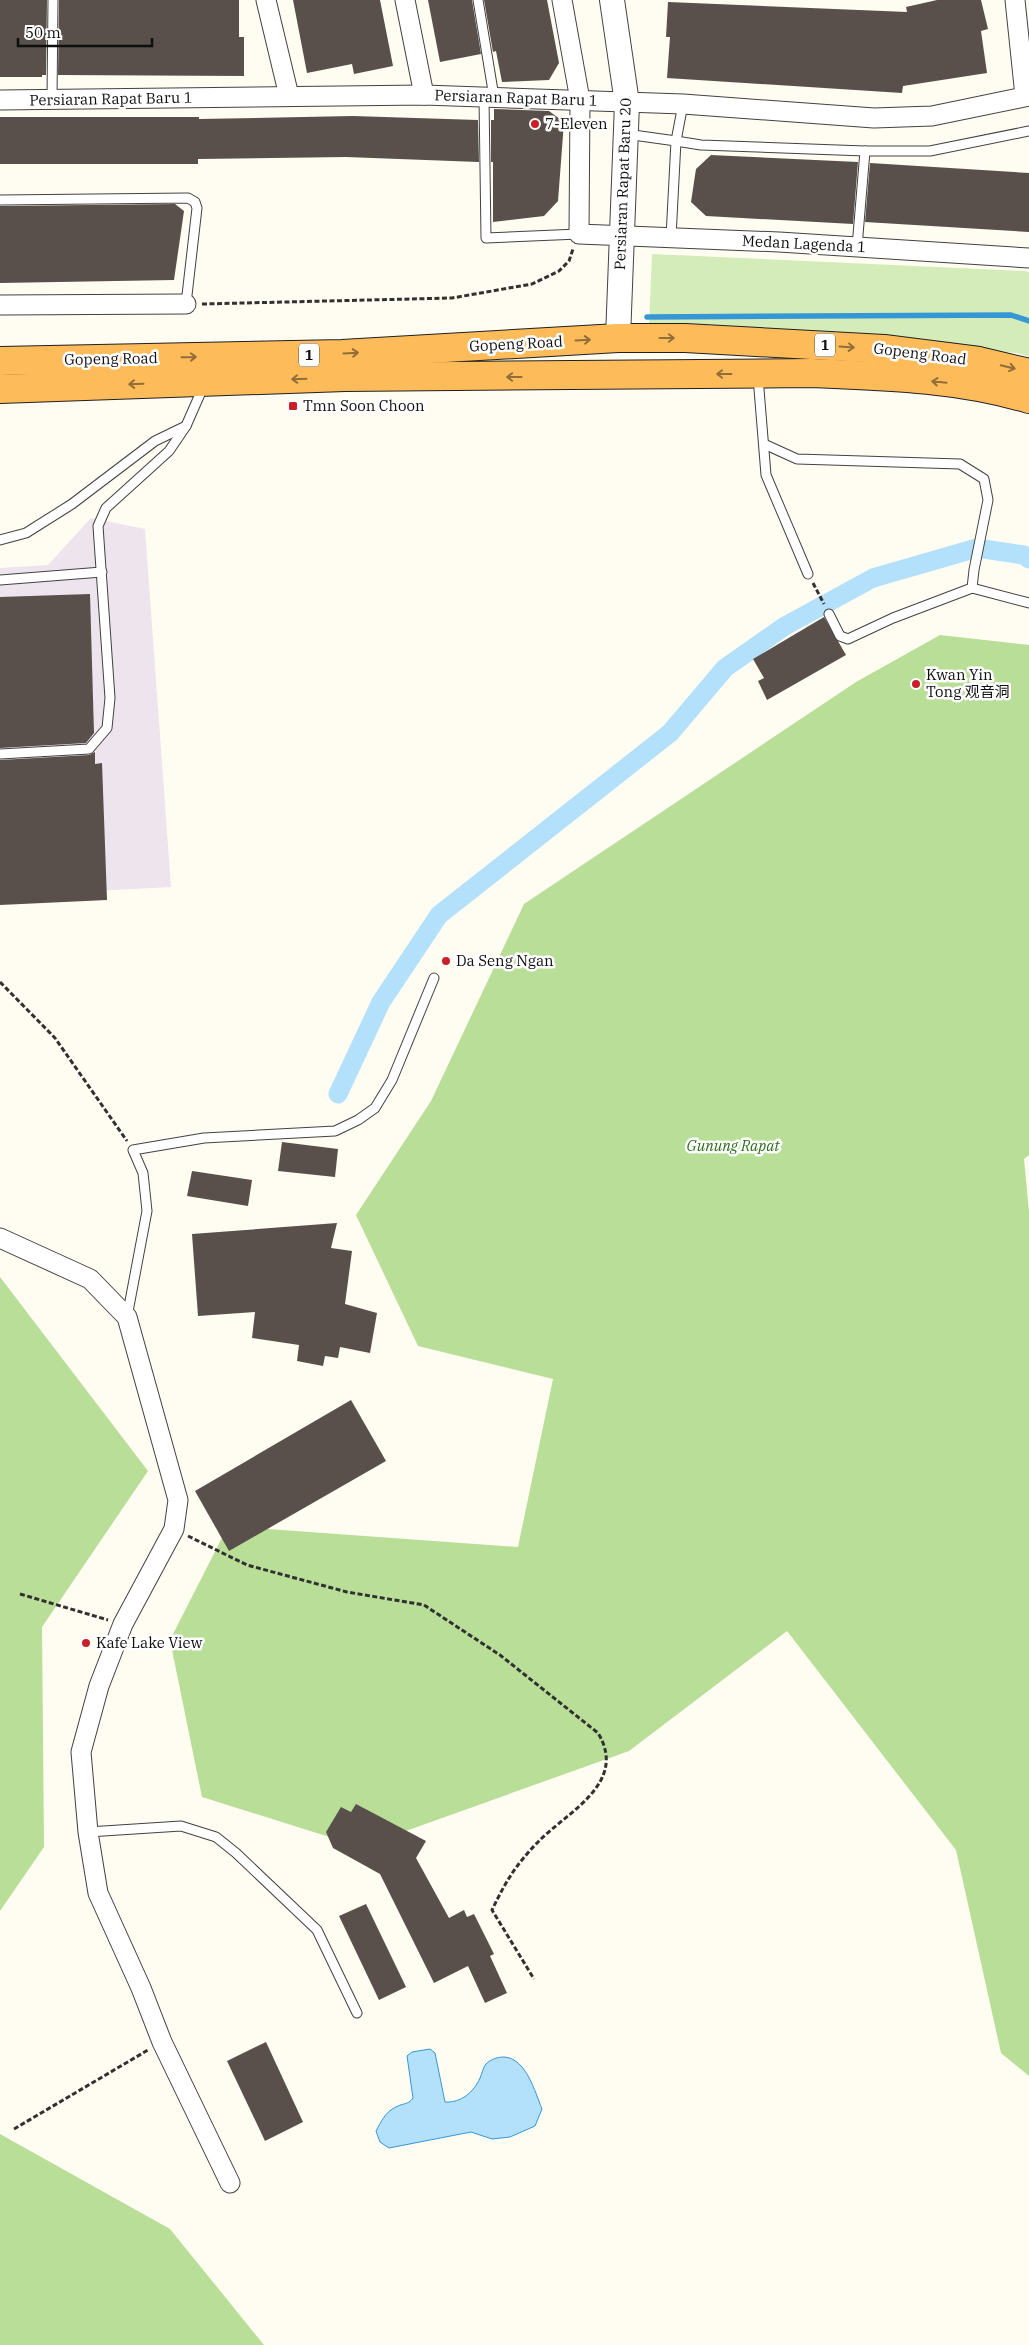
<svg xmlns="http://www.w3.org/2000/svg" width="1029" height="2345" viewBox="0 0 1029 2345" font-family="'IBM Plex Serif','Noto Sans SC',serif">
  <rect width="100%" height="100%" fill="#fffcf2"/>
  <path fill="#ede4ee" d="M91,518L145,529L171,887L0,896V568L48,565Z"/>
  <path fill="#d4ecb9" d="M652,254L1025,271L1029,272V357L1017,353L649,326Z"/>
  <g fill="#b8de97">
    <path d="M940,635L1029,645V1155L1024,1159L1029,1212V2076L1001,2053L956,1850L787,1631L629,1751L361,1847L202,1797L170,1640L228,1526L518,1547L553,1379L418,1346L356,1215L431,1101L524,904L856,682Z"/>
    <path d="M0,1277L148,1471L42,1627L44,1847L0,1911Z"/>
    <path d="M0,2134L170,2229L264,2345H0Z"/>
  </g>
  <path fill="#b3e0fa" stroke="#3697d5" d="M430,2049L435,2053L445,2102C461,2103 474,2092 480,2078C482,2074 483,2067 486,2064C491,2059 498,2057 504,2057C526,2058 535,2092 542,2109L535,2126L510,2137L492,2139L471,2132L389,2148L380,2142L376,2131C381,2122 385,2112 396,2107C403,2103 408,2105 413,2098L407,2056L412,2052Z"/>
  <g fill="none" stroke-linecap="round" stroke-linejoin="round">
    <path stroke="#3697d5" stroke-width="5.5" d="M647,317L1011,315L1029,321"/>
    <path stroke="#b3e0fa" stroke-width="19" d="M338,1094L381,1002L439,915L670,733L725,668L785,626L873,578L977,548L1024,555L1029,559"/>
  </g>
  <g fill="#59504b">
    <path d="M0,0H47L46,75H42V77H0Z"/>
    <path d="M59,0H239V37H244V76L58,75Z"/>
    <path d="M293,0H380L393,66L354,74L352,64L307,73Z"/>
    <path d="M428,0H472L481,54L440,62Z"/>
    <path d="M484,0H547L559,63L549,80L502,82L496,51L493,52Z"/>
    <path d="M937,0H981L988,29L981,31L987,73L903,86L902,93L667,78L670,37H666L668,2L907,12L906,7Z"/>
    <path d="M494,109L549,111L564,122L558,201L544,216L493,222V162H491V120H494Z"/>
    <path d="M353,116L478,120L479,162L346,157L198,159V164H0V117H199V119Z"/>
    <path d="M711,155L858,162L853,224L706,216L691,202L696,169Z"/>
    <path d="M870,163L1029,173V232L865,222Z"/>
    <path d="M175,204L184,211L174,280L0,283V206Z"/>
    <path d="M90,594L94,733L86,743L0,748V597Z"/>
    <path d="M824,617L846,655L767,700L758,681L764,678L753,659Z"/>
    <path d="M95,752V764L102,763L107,900L0,905V760L89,755Z"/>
    <path d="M282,1142L338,1149L335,1177L278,1171Z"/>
    <path d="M192,1171L252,1180L248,1206L187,1196Z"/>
    <path d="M337,1223L331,1248L352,1251L345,1304L377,1313L370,1353L340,1347L338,1358L325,1356L323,1366L297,1361L299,1345L252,1338L255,1312L198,1316L192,1234Z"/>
    <path d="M351,1400L386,1461L229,1551L195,1491Z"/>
    <path d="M356,1804L426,1841L416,1858L449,1918L464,1910L467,1917L474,1914L494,1954L490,1956L507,1993L485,2003L468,1966L434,1983L380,1874L333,1848L326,1832L341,1807L351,1812Z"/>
    <path d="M366,1904L406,1987L379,2000L339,1916Z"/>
    <path d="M266,2042L303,2122L265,2141L227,2061Z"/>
  </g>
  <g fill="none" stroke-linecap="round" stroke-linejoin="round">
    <g stroke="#424242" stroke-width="11">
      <g id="service">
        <path d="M478,0L494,97"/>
        <path d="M484,98L486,238L579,234"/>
        <path d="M52,99L53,0"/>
        <path d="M683,104L676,141L701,145L865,151H930L1029,131"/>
        <path d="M626,134L676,141L671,237"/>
        <path d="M0,200L188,198L195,202L197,208L186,304"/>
        <path d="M857,247L865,151"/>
        <path d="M758,377L766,475L808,574"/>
        <path d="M764,444L797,459L960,464L984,479L988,500L974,570L972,588"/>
        <path d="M0,540L26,533L72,504L155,441L186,426L204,385"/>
        <path d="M0,580L102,572"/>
        <path d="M829,614L840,636L848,639L893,618L972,588L1029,603"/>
        <path d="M0,754L89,749L107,728L110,698L98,526L106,508L169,451L186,426"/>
        <path d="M127,1317L147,1211L143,1173L133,1150L204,1138L335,1131L358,1120L375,1108L392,1080L434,978"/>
        <path d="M88,1832L181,1826L216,1837L236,1853L317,1930L357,2013"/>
      </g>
    </g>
    <g stroke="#424242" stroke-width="21">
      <g id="minor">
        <path d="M266,0L289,96"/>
        <path d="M405,0L424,95"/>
        <path d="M562,0L580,100L579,234L779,242L1029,258"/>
        <path d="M1015,0L1025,96"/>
        <path d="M0,100L424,95L683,104L874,118L932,116L1029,96"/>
        <path d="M0,305L186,304"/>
        <path d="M0,1238L90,1279L127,1317L178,1500L174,1529L123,1624L99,1686L81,1752L88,1832L98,1893L141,1988L162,2042L230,2183"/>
      </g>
    </g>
    <g stroke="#424242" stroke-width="26">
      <path id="tertiary" d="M612,0L627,103L618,338"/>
    </g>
    <g stroke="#202020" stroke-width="30">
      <g id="trunk">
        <path d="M0,361L342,354L618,338H685L884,349L979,361L1029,373"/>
        <path d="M0,389L345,377L812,373C885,376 959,378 1029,399"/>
      </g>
    </g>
    <g stroke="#313131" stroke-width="3" stroke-dasharray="5 2.5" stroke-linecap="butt">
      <path d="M202,304L452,298L532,284L559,271L569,261L573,249"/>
      <path d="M813,583L824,604"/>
      <path d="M0,982L55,1038L127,1141"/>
      <path d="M188,1536L247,1565L347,1592L424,1605L500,1655L598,1733C629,1784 565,1813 537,1843C515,1866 506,1881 492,1910L534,1979"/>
      <path d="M20,1594L108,1620"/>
      <path d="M14,2129L148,2050"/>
    </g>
    <use href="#service" stroke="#fff" stroke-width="9"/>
    <use href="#minor" stroke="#fff" stroke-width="19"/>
    <use href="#tertiary" stroke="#fff" stroke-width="24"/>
    <use href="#trunk" stroke="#febb5a" stroke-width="28"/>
  </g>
  <defs><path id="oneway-shaft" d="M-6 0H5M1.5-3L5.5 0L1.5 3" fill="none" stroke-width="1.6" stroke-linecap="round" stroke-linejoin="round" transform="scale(1.25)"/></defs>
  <g stroke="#926e38">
    <use href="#oneway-shaft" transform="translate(667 338)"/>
    <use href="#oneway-shaft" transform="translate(583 340) rotate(-3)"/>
    <use href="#oneway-shaft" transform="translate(847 347) rotate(4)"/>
    <use href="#oneway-shaft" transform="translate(351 353) rotate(-3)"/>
    <use href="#oneway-shaft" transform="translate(189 357) rotate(-1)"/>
    <use href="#oneway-shaft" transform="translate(1008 367) rotate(14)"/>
    <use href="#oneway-shaft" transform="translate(724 374) rotate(180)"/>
    <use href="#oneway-shaft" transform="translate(514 377) rotate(180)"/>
    <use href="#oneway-shaft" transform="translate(299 379) rotate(178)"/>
    <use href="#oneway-shaft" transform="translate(939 382) rotate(-174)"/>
    <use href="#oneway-shaft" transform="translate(136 384) rotate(178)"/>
  </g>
  <g fill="#c81f28" stroke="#fff" stroke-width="2">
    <circle cx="535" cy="124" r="5"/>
    <rect x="288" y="401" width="10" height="10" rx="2.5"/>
    <circle cx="916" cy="684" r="5"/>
    <circle cx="446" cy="961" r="5"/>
    <circle cx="86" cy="1643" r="5"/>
  </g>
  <g text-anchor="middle" stroke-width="5" stroke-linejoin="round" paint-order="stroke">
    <g fill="#fff" stroke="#575757" stroke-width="1">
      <rect x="815" y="333.5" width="20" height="23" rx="4"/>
      <rect x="299" y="343.5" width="20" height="23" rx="4"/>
    </g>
    <g font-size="14" font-weight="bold" fill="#0f0f0f">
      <text x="825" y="350">1</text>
      <text x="309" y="360">1</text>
    </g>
    <g font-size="15" fill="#0f0f0f" stroke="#fff">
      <text transform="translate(516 98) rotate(2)" y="5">Persiaran Rapat Baru 1</text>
      <text transform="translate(111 99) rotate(-1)" y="5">Persiaran Rapat Baru 1</text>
      <text transform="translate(623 184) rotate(-88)" y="5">Persiaran Rapat Baru 20</text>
      <text transform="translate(804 244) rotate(3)" y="5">Medan Lagenda 1</text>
      <text transform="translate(516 344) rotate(-3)" y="5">Gopeng Road</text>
      <text transform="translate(920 354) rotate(7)" y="5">Gopeng Road</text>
      <text transform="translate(111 359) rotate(-1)" y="5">Gopeng Road</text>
    </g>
    <g font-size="15" fill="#0f0f0f" stroke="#fff" text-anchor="start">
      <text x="545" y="129">7-Eleven</text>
      <text x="303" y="411">Tmn Soon Choon</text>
      <text x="926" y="680">Kwan Yin<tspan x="926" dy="17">Tong 观音洞</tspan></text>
      <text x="456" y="966">Da Seng Ngan</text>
      <text x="96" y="1648">Kafe Lake View</text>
    </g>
    <g font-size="15" font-style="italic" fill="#2d6c1b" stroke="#fff">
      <text x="733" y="1151">Gunung Rapat</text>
    </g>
  </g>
  <path d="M18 38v8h134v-8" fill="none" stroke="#0f0f0f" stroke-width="2.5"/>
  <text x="25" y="38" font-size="15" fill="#0f0f0f" stroke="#ffffff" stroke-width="4" paint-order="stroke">50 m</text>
</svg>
